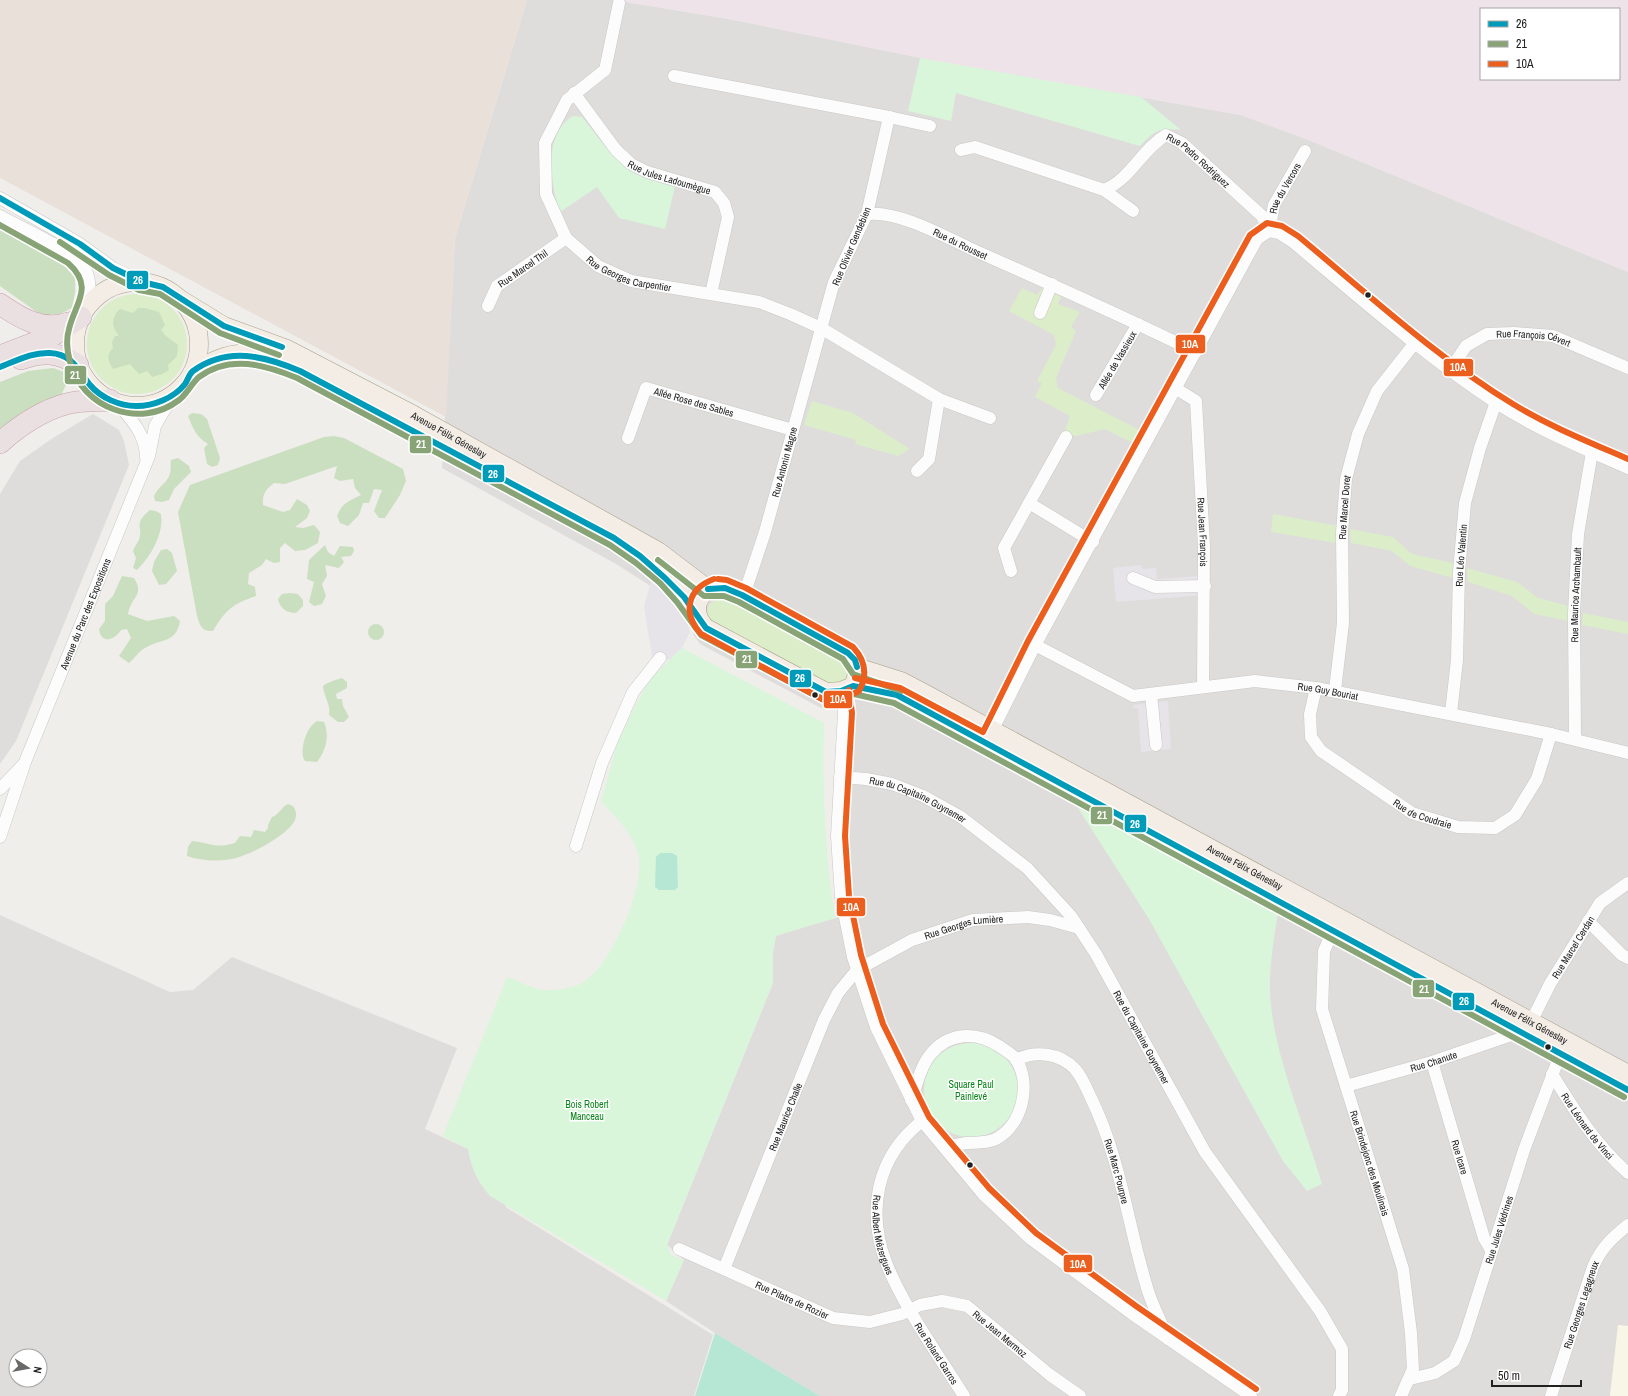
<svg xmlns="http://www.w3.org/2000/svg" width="1628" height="1396" viewBox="0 0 1628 1396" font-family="'Archivo Narrow',sans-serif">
  <rect width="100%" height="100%" fill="#f0eeea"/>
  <path fill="#dfdddb" d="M527,0H614L729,19L941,62L1241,115L1306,139L1628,272V1396H820L715,1333L666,1301L684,1260L667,1245L773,983V952L776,935L839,917V716L837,699L821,708L700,644L693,634L692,623L677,606L660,592L616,564L442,468L455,238Z"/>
  <path fill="#ede3e8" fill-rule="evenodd" d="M614,0H1628V272L1306,139L1241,115L941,62L729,19ZM1481,9H1619V79H1481Z"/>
  <path fill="#f8f7e7" d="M1618,1325L1628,1326V1396H1610Z"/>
  <g fill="#dedddb" fill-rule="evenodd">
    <path d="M93,414L119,430L124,441L129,465L16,741L0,764V494L20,461L53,438Z"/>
    <path d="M0,915L170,992L193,990L232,957L457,1048L425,1129L468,1149L507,1208L713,1335L694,1396H0ZM16,1356H40V1380H16Z"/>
  </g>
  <path fill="#eae0da" d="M0,0H527L455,238L446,417L0,178Z"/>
  <g fill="#dbedc9">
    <path d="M1022,288L1037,295L1042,288L1061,296L1058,304L1080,312L1071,327L1076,331L1056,378L1058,388L1143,432L1135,444L1105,429L1076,436L1064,433L1070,416L1035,397L1042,383L1037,381L1056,345L1054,335L1009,311Z"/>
    <circle cx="137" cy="344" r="50"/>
    <path d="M812,401L853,413L910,449L898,456L855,444L856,440L804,425Z"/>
    <path d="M1273,514L1338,526L1336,543L1271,532Z"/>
    <path d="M1350,529L1393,537L1412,554L1453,563V578L1410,566L1392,551L1351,543Z"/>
    <path d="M1467,568L1517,582L1538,598L1569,606V621L1534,614L1512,596L1468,582Z"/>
    <path d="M723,598L843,656L848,660L849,676L843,683L828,684L713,626C704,612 706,601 723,598Z"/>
    <path d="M1583,613L1628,622V634L1582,625Z"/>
  </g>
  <g fill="#c9dfbf">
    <path d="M0,227L56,256L75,278V292L72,308L60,314L41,315L0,286Z"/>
    <path d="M138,308H145L159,312L165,325L161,330L166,336L178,345L177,356L168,365L169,370L162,374L152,377L147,371L139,374L130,364L113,369C108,361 106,355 113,348L112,342L115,336H119C111,326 111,318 120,309L133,313Z"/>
    <path d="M53,368L67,373L66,385L60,397L0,437V382L28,371Z"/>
    <path d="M192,413L201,414L207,419L220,458L218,465L212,467L207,464L204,448L208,444C196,437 193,428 188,416Z"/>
    <path d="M334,436L344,438L403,469L406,481L400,495L385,518H379L374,511L382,490L374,489L369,503H363L359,515L348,526L340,523L337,516C342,503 349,501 361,495L355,488L353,479L340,481L334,478L337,466L285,484L274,483C266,489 262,494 263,505L283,512L290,510L297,499L307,505L310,511L307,518L295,527L303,528L314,525L320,532L318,543L305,550L295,551L285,543L280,548V562L274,563L266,559L262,565L249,573L248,584L255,587L256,596C233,604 226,609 213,631C202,632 200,626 197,616L178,512L190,485L324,437Z"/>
    <path d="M178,458L189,466L191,472L174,489L169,500L162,502L155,501L154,496C158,487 164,485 168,478C172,472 170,466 171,460Z"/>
    <path d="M150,510L156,511L161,514C164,534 151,556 137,570L133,568L136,558L133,551C134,547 137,544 139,540C144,526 132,525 150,510Z"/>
    <path d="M325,545L328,552L334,556L340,546L353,547L354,551L351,556L341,557L344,562L339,568L325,565L327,576L322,584L326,596L322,604L314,606L309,602L314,582L307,579L309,560Z"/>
    <path d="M167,549L172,553L177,571L166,584L159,585L152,571L154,562L161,550Z"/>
    <path d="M122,576L134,578C145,595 131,597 128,614L147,621L174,616L180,621C176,644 161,638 145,648C139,651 134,659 129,663L119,656L131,638L127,629L121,630C115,640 101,645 99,629L105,621V604L113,596Z"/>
    <path d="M290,593L298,594L303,600V606L296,613C286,613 280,608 278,599L282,594Z"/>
    <circle cx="376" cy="632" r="8"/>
    <path d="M342,678L347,682V688L336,694L337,699H342L343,706L349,717L344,722H338L329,715C331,705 324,697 323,686C328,682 336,680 342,678Z"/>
    <path d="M318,721L324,722C330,736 326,750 317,762L305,761C298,752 307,724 318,721Z"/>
    <path d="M288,804L293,806C296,810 297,815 295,820C288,835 252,854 236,858C222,862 201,861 187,856L188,847L192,841C211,843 215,849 235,843L240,836L251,837L254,830L265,832L268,828V825L272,817C279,815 281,807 288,804Z"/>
  </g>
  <g fill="#d9f5da">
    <path d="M920,58L1141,97L1181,130C1158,128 1156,130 1140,146L956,93L951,121L908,111Z"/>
    <path d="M573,116L582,117C614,158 622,171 675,186L665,229L619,218L597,187L560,212C551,184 542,135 573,116Z"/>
    <path d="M682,648L824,723C822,789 825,853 835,918L776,936L773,952V983L667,1245L671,1255L684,1260L666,1301L490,1196C477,1181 471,1168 468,1149L443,1136L507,977C518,981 532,989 544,990C554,991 571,988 580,984C610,971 647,884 638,853C632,833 616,816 601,802L617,745L634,708L650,679Z"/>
    <path d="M1078,808L1139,838L1278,914C1274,935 1271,956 1270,977C1267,1041 1304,1122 1322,1184L1307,1191L1283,1161L1149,919Z"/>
    <circle cx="971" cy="1090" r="47"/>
  </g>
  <g fill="#b5e7d4">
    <path d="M660,853H672L677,856L678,887L675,890H659L655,887L656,857Z"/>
    <path d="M715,1333L820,1396H695Z"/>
  </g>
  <g fill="#e6e4e9">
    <path d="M1141,565L1142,569L1156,568L1157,579L1199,576L1205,595L1116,602L1113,568Z"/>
    <path d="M652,578L662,584L685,611L690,632L682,648L669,660L652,657L644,606Z"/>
    <path d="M1168,701L1171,749L1141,752L1138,709L1134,708L1133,705Z"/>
  </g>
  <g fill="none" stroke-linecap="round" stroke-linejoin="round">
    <g stroke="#c8c8c6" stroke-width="13">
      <g id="street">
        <path id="s1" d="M619,3L605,70L567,100L545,143L546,194L566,238L598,266L631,281L759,302L790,314L821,328L939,399L929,459L917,471"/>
        <path d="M674,76L889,117L867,214L834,282L765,532L748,583L742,595"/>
        <path id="s2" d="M574,93L616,150L631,164L647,172L715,192L724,203L728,217L711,294"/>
        <path d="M889,117L930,126"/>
        <path id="s3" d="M961,150L975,147L1104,190C1131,179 1141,150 1166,135L1182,143L1262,216L1269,231"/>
        <path d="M1104,190L1133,211"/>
        <path d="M0,198L80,244L113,268L142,282"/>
        <path id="s4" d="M867,214C900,210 949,239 980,253C1053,285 1124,317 1196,352"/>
        <path d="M0,216C16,225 72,251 81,263C92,276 90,291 87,307"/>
        <path d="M1269,231L1279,233L1293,242C1359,297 1423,354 1495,402C1536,429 1583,448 1628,468"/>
        <path id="s5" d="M488,306L497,286L566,238"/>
        <path d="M1040,313L1052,284"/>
        <path id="s6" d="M1450,370L1466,346L1487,334L1514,333L1553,336L1628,368"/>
        <path id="s7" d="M1175,388L1196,401L1204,546L1203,687"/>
        <path id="s8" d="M1096,395L1138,324"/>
        <path d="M939,399L990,418"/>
        <path d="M116,402C131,419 146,434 146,458"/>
        <path id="s9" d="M628,438L646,388L793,430"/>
        <path d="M1029,503L1093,542"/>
        <path d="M1011,571L1004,548L1066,437"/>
        <path d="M1133,578L1155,587L1205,586"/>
        <path id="s10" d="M1035,645L1133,696L1255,681L1316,688L1551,734L1628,753"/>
        <path id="s11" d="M1316,688L1310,714L1311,737L1321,751L1412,813L1458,827L1495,828L1515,815L1537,779L1551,734"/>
        <path id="s12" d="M1335,690L1343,623L1342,533L1346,479L1358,434L1377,391L1414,344"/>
        <path d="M841,691L844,713L837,836L841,897L853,957L876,1027L922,1121L983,1194L1031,1239L1131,1313L1251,1396"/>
        <path d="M1151,694L1156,745"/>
        <path id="s13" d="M1451,713L1457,660L1459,572L1465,503L1480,448L1496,402"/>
        <path id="s14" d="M990,735L1035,645L1257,239L1269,231L1274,205L1305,151"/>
        <path id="s15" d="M1575,739L1574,613L1578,534L1592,452"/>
        <path id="s16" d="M840,777L866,779L892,784L923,796L961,817L1027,868L1071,916L1096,954L1205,1152L1320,1311L1342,1349V1390L1339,1396"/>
        <path d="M0,789L23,765"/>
        <path id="s17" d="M0,837L25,762L149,456L155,426L174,394"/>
        <path d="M576,846L602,763L633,692L660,658"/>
        <path d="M1588,921L1622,955L1628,958"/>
        <path id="s18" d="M1336,924L1324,951L1322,1009L1403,1269L1411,1333L1413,1369L1401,1396"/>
        <path id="s19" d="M1016,1060C1035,1050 1060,1053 1075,1069C1082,1077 1087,1089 1091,1098C1121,1159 1128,1227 1148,1291C1153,1307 1162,1323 1168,1339"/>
        <path id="s20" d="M1432,1062L1484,1238L1491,1250"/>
        <path id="s21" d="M1552,1074C1574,1110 1596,1145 1628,1173"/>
        <path id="s22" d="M1346,1086L1432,1062L1520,1032L1531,1022L1550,984L1600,903L1628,883"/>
        <path d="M911,1100C917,1085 920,1067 930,1055C948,1032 976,1031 999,1046C1005,1050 1012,1054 1016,1059C1032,1085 1022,1125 996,1139C985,1144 977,1142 966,1143C959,1144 952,1146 945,1148"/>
        <path id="s23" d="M922,1121C876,1157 866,1212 887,1265C905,1309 939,1356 964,1396"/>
        <path id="s24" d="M679,1249L833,1318L870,1322L902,1314L920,1305L942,1301L967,1306L1050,1375L1080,1396"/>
        <path id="s25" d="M724,1269L824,1020L838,993L857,970L912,940L973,920L1028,917L1050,920L1079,928"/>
        <path id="s26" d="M1410,1379L1435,1373L1454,1361L1464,1339L1524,1150L1563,1047"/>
        <path id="s27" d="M1551,1396L1593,1267C1601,1248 1612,1238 1628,1225"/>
      </g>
    </g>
    <g stroke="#a79e86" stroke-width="19">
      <g id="primary">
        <circle cx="137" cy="344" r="62"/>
        <path id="s28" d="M180,299L224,326L287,349L414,415L658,551L708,589"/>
        <path d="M192,373C210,362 228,352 249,354C282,356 319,380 347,395C383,414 419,434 455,453"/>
        <path d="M617,540C648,559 675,585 697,614"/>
        <path d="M717,587L725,588L742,595L848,653C858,664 859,673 853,686L841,691L826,692L706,628C691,613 695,592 717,587Z"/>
        <path id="s29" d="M857,667L901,681L922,692L1628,1074"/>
        <path d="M853,686L897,695L1628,1090"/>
      </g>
    </g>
    <g stroke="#c6a1aa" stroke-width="22">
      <g id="highway">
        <path d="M0,304C20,318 43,332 68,323"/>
        <path d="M0,356L52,336L81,317"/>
        <path d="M21,359C43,351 59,352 78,365"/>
        <path d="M0,443C19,426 41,411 66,404C80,400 96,401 110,400"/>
      </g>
    </g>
    <use href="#street" stroke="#fdfcfc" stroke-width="12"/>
    <use href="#primary" stroke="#f3ede6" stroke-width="18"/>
    <use href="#highway" stroke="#ebe0e1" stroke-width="21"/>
    <g stroke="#fff" stroke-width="9">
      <g id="bus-1">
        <path d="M0,198L80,244L113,268L142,282L163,287L224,326L282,347"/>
        <path d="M0,367C16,361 32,352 50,353C72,354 78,370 90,385C101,398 120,406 136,406C154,406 174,398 185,384C188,380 189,374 193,371C228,346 264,356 300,371L614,538L640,556L665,578L684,597L706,628L826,692L841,691L853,686L897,695L1628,1090"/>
        <path d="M708,589L725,588L742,595L848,653L855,660L857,667"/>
      </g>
    </g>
    <g stroke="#fff" stroke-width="9">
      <g id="bus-2">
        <path d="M0,225L68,263C95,287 75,303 69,329C66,339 67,351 70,362C82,408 140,430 179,400C187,394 191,384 199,377C230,354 265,365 297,378L610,545L636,563L660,583L677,602L701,635L824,700L842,699L854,694L894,703L1624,1097"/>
        <path d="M60,242L109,275L139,290L160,294L220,333L279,355"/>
        <path d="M658,560L704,596H724L739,602L843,659L853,674L901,691"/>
      </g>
    </g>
    <g stroke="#fff" stroke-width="9">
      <g id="bus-3">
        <path d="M714,579C687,589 682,613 701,634L824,700L843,699L859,691C868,675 865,660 853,647L746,588L727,580L718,579"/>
        <path d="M855,678L900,688L983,732L1028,641L1250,235L1267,223L1282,226L1298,236C1368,294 1436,357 1513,404C1549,426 1589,442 1628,459"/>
        <path d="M849,690L852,713L845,836L849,896L861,955L883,1024L929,1117L989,1188L1036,1233L1136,1306L1256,1389"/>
      </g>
    </g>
    <use href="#bus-1" stroke="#009bb9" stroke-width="6"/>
    <use href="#bus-2" stroke="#88a476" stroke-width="6"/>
    <use href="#bus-3" stroke="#eb5e1d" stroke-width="6"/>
  </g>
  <g fill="#212121" stroke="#fff" stroke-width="1.5">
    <circle cx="1368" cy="295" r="3.5"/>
    <circle cx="815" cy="695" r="3.5"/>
    <circle cx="1548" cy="1047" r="3.5"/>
    <circle cx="970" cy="1165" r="3.5"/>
  </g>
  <g text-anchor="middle" stroke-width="3" stroke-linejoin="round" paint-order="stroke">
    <g font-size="10" fill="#212121" stroke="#fff">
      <text dy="4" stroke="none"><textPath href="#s3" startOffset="275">Rue Pedro Rodriguez</textPath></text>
      <text dy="4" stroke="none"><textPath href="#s2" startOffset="132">Rue Jules Ladoumègue</textPath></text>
      <text dy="4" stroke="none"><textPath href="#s14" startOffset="624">Rue du Vercors</textPath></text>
      <text dy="4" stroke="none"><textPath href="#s4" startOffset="99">Rue du Rousset</textPath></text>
      <text transform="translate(851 246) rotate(-67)" y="4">Rue Olivier Gendebien</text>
      <text dy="4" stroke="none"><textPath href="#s5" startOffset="53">Rue Marcel Thil</textPath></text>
      <text dy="4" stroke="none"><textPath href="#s1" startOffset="339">Rue Georges Carpentier</textPath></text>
      <text dy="4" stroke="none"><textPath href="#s6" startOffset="100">Rue François Cévert</textPath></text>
      <text dy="4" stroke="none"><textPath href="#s8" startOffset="41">Allée de Vassieux</textPath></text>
      <text dy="4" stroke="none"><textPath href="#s9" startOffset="103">Allée Rose des Sables</textPath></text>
      <text dy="4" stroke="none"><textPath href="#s28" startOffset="302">Avenue Félix Géneslay</textPath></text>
      <text transform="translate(784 462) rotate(-75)" y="4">Rue Antonin Magne</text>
      <text dy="4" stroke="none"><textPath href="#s12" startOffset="183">Rue Marcel Doret</textPath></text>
      <text dy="4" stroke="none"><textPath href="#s7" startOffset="156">Rue Jean François</textPath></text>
      <text dy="4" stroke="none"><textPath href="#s13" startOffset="158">Rue Léo Valentin</textPath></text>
      <text dy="4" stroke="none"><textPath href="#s15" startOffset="144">Rue Maurice Archambault</textPath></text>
      <text dy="4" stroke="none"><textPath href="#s17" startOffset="239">Avenue du Parc des Expositions</textPath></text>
      <text dy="4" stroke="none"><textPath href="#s10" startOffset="307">Rue Guy Bouriat</textPath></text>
      <text dy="4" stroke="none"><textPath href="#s16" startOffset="82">Rue du Capitaine Guynemer</textPath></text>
      <text dy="4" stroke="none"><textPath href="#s11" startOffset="187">Rue de Coudraie</textPath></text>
      <text dy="4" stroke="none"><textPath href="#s29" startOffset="437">Avenue Félix Géneslay</textPath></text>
      <text dy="4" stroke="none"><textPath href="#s25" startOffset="445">Rue Georges Lumière</textPath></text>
      <text dy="4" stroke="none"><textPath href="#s22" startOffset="283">Rue Marcel Cerdan</textPath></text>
      <text dy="4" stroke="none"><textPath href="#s29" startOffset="761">Avenue Félix Géneslay</textPath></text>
      <text dy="4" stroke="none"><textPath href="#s16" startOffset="418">Rue du Capitaine Guynemer</textPath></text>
      <text dy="4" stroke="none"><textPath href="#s22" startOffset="91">Rue Chanute</textPath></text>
      <text dy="4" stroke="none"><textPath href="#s25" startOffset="164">Rue Maurice Challe</textPath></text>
      <text dy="4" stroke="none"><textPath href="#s21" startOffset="63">Rue Léonard de Vinci</textPath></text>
      <text dy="4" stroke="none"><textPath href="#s20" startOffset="99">Rue Icare</textPath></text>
      <text dy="4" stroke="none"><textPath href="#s18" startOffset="249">Rue Brindejonc des Moulinais</textPath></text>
      <text dy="4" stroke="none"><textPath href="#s19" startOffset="175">Rue Marc Pourpre</textPath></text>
      <text dy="4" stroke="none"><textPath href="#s26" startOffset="187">Rue Jules Védrines</textPath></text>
      <text dy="4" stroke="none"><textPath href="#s23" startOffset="129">Rue Albert Mézergues</textPath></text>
      <text dy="4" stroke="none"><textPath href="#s24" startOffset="124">Rue Pilatre de Rozier</textPath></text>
      <text dy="4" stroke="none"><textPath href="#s27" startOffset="96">Rue Georges Legagneux</textPath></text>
      <text dy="4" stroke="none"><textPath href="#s24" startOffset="350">Rue Jean Mermoz</textPath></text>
      <text dy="4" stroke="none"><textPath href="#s23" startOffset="261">Rue Roland Garros</textPath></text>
    </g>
    <g font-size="10" fill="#0a851a" stroke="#fff">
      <text x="971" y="1088">Square Paul<tspan x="971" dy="12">Painlevé</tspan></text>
      <text x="587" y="1108">Bois Robert<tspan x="587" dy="12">Manceau</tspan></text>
    </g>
  </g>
  <g stroke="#fff" stroke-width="1.5">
    <rect x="126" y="270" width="23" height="20" rx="4" fill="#009bb9"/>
    <rect x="1175" y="334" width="31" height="20" rx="4" fill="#eb5e1d"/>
    <rect x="1443" y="358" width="31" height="19" rx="4" fill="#eb5e1d"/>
    <rect x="64" y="365" width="23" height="20" rx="4" fill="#88a476"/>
    <rect x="409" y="435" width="23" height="19" rx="4" fill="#88a476"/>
    <rect x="482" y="464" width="23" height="19" rx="4" fill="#009bb9"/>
    <rect x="735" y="650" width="23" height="19" rx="4" fill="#88a476"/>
    <rect x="789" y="669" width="23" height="19" rx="4" fill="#009bb9"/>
    <rect x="823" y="690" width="30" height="19" rx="4" fill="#eb5e1d"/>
    <rect x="1090" y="806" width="23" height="19" rx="4" fill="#88a476"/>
    <rect x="1124" y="814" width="23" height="19" rx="4" fill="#009bb9"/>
    <rect x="836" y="897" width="30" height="20" rx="4" fill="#eb5e1d"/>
    <rect x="1412" y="979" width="23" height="19" rx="4" fill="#88a476"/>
    <rect x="1452" y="992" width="23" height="19" rx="4" fill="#009bb9"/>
    <rect x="1063" y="1254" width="30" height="19" rx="4" fill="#eb5e1d"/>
  </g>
  <g font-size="11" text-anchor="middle" font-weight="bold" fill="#fff">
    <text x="138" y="284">26</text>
    <text x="1190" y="348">10A</text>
    <text x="1458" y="371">10A</text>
    <text x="75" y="379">21</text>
    <text x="421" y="448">21</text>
    <text x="493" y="478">26</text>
    <text x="747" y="663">21</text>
    <text x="800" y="682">26</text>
    <text x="838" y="703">10A</text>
    <text x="1102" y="819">21</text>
    <text x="1135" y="828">26</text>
    <text x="851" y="911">10A</text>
    <text x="1424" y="993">21</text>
    <text x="1464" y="1005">26</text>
    <text x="1078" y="1268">10A</text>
  </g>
  <rect x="1480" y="8" width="140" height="72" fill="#ffffff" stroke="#a6a6a6"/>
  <rect x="1488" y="21" width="20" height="6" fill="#009bb9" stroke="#a6a6a6"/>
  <text x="1516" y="28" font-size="12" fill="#212121">26</text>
  <rect x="1488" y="41" width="20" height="6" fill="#88a476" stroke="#a6a6a6"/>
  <text x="1516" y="48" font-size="12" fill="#212121">21</text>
  <rect x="1488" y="61" width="20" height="6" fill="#eb5e1d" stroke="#a6a6a6"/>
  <text x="1516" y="68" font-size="12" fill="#212121">10A</text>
  <g transform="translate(28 1368) rotate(101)"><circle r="19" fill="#ffffff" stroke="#a6a6a6"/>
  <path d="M0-3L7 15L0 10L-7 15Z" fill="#696967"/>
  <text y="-6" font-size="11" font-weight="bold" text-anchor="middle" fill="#212121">N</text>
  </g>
  <path d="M1492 1380v6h89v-6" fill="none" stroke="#212121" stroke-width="2"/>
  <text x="1498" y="1380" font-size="12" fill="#212121" stroke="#ffffff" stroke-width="3" paint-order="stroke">50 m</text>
</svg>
